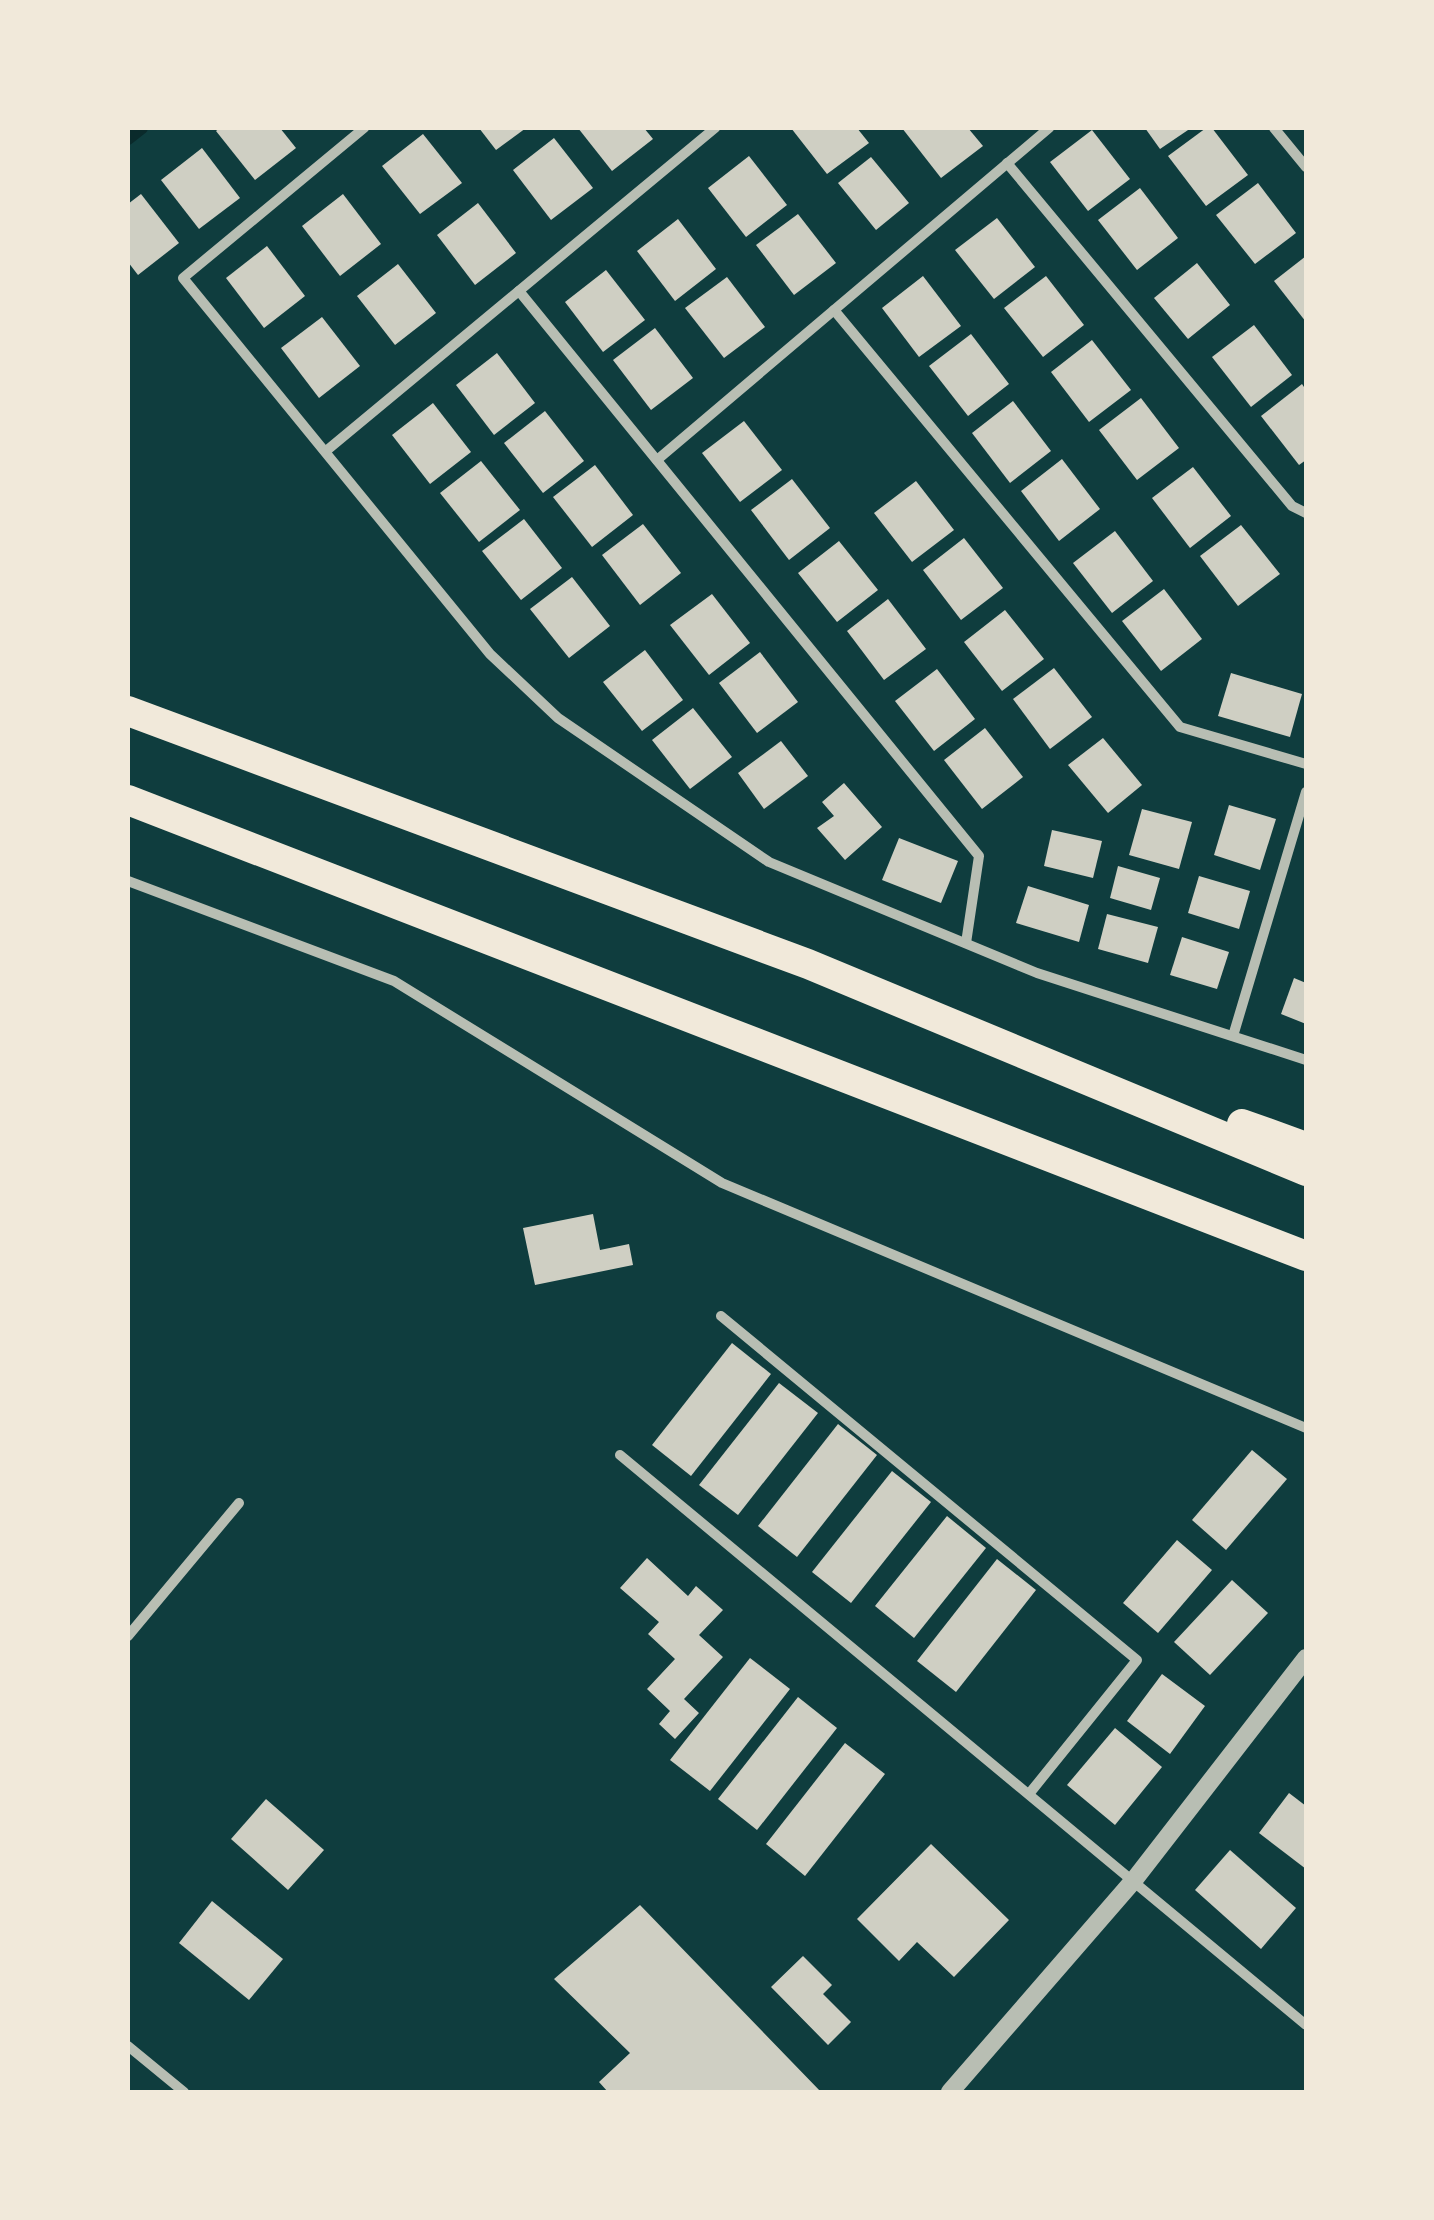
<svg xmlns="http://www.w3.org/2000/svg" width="1434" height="2220" viewBox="0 0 1434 2220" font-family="Rubik,sans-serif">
  <rect width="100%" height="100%" fill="#0f3d3e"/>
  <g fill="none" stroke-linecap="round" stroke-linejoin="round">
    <path stroke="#0a2a2b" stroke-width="12" d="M128,139L142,128"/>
  </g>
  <g fill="#cfcfc3">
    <path d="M220,128H280L296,148L255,180L216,131Z"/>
    <path d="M479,128H526L496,150Z"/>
    <path d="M578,128H644L653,139L612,171Z"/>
    <path d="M791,128H857L869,143L827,174Z"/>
    <path d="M902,128H968L983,146L941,178Z"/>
    <path d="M1145,128H1191L1160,149Z"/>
    <path d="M1206,128H1212L1248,175L1206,206L1168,156Z"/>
    <path d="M1092,130L1130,179L1088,211L1050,162Z"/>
    <path d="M423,134L462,183L420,214L382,166Z"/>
    <path d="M554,138L593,188L551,220L513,170Z"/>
    <path d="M202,148L240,198L199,229L161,180Z"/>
    <path d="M749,156L787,205L746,237L708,188Z"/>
    <path d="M871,157L909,203L876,230L838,183Z"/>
    <path d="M1258,183L1296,233L1255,264L1216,215Z"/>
    <path d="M1140,188L1178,238L1137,270L1098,220Z"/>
    <path d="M141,194L179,243L138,275L128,262V204Z"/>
    <path d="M343,194L381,244L340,276L302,226Z"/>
    <path d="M478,203L516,253L475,285L437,235Z"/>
    <path d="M798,214L836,263L794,295L756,245Z"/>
    <path d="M997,218L1035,267L994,299L955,250Z"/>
    <path d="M678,219L716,269L675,301L637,251Z"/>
    <path d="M267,246L305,296L264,328L226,278Z"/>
    <path d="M1306,256V322L1274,281Z"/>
    <path d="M1197,263L1230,305L1188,339L1154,298Z"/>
    <path d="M398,264L436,313L395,345L357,296Z"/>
    <path d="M606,270L645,320L603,352L565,302Z"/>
    <path d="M923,276L961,326L919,357L882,308Z"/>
    <path d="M1046,276L1084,325L1043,357L1004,308Z"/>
    <path d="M727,277L765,327L724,358L685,308Z"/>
    <path d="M322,317L360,366L319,398L281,348Z"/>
    <path d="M1254,325L1292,375L1251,407L1212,357Z"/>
    <path d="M655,328L693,378L651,410L613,360Z"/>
    <path d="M971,334L1009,384L968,416L929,366Z"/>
    <path d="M1092,340L1131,390L1089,422L1051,372Z"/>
    <path d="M497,353L535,403L494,435L456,385Z"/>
    <path d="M1302,384L1306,390V460L1299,465L1261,416Z"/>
    <path d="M1141,398L1179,448L1137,480L1099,430Z"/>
    <path d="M1013,401L1051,451L1010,483L972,433Z"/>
    <path d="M433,403L471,452L430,484L392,435Z"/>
    <path d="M545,411L584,461L543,493L504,443Z"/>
    <path d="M744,421L782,470L740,502L702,453Z"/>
    <path d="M1062,459L1100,509L1059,541L1021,491Z"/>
    <path d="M481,461L520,510L479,542L440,493Z"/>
    <path d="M595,465L633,515L592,547L553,497Z"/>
    <path d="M1193,467L1231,516L1190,548L1152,498Z"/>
    <path d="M792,479L830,528L789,560L751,510Z"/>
    <path d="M916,481L954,530L912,562L874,513Z"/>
    <path d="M524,519L562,568L521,600L482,551Z"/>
    <path d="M643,524L681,573L640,605L602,555Z"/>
    <path d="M1241,525L1280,574L1238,606L1200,556Z"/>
    <path d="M1115,531L1153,581L1112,613L1073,563Z"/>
    <path d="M964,538L1003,588L961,620L923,570Z"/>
    <path d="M839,541L878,590L837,622L798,573Z"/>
    <path d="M572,577L610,626L569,658L530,609Z"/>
    <path d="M1164,589L1202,639L1161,671L1122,621Z"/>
    <path d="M712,594L750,643L709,675L670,625Z"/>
    <path d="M888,599L926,649L884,680L847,631Z"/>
    <path d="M1005,610L1044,659L1002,691L964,642Z"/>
    <path d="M645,650L683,700L642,731L603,682Z"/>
    <path d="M760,652L798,702L757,733L719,683Z"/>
    <path d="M1054,668L1092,717L1050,749L1013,699Z"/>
    <path d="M937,669L975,719L934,751L895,701Z"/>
    <path d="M1231,673L1302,694L1290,737L1218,716Z"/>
    <path d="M693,708L732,757L690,789L652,740Z"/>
    <path d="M985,728L1023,777L982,809L944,760Z"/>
    <path d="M1103,738L1142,785L1108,813L1068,765Z"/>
    <path d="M781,741L808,776L764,809L738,773Z"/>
    <path d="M844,783L882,827L845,860L817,828L834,816L822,802Z"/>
    <path d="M1229,805L1276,819L1260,870L1214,855Z"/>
    <path d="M1142,809L1192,822L1179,869L1129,855Z"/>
    <path d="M1052,830L1102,841L1093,878L1044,866Z"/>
    <path d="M899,838L958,861L941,903L882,880Z"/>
    <path d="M1118,866L1160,878L1151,910L1110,898Z"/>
    <path d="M1199,876L1250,891L1239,929L1188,913Z"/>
    <path d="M1028,886L1089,905L1079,942L1016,923Z"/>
    <path d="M1107,914L1158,927L1148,963L1098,949Z"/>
    <path d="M1182,937L1229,952L1217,989L1170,975Z"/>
    <path d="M1294,978L1306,983V1024L1281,1014Z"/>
    <path d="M593,1214L600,1250L629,1244L633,1265L535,1285L523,1228Z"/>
    <path d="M732,1343L771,1374L691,1476L652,1445Z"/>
    <path d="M779,1383L818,1413L738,1515L699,1485Z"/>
    <path d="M838,1424L877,1455L797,1557L758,1526Z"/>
    <path d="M1252,1450L1287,1479L1226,1550L1192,1520Z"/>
    <path d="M892,1471L931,1502L851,1603L812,1572Z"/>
    <path d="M947,1516L986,1548L914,1638L875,1606Z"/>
    <path d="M1177,1540L1212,1570L1158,1633L1123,1603Z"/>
    <path d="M647,1558L688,1596L696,1586L723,1610L699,1635L723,1657L684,1699L699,1713L675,1739L659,1724L670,1711L647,1689L675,1659L648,1634L659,1622L620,1588Z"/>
    <path d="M997,1559L1036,1590L956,1692L917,1661Z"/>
    <path d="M1232,1580L1268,1613L1210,1675L1174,1642Z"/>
    <path d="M750,1658L790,1689L710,1791L670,1760Z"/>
    <path d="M1162,1674L1205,1706L1170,1754L1127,1721Z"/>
    <path d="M798,1697L837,1728L757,1830L718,1799Z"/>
    <path d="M1115,1728L1162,1767L1115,1825L1067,1785Z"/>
    <path d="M845,1743L885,1774L805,1876L766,1844Z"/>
    <path d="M1289,1793L1306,1806V1869L1259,1833Z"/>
    <path d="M266,1799L324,1850L288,1890L231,1839Z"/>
    <path d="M931,1844L1009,1920L954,1977L917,1942L899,1961L857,1919Z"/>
    <path d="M1230,1850L1296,1908L1261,1949L1195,1890Z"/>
    <path d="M212,1901L283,1959L249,2000L179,1943Z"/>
    <path d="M640,1905L821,2092H608L599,2082L630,2053L554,1979Z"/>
    <path d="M803,1956L832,1985L823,1994L851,2022L828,2045L771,1987Z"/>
  </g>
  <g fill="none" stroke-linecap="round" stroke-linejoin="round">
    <g stroke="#b8beb3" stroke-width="10">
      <path d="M364,128L183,278L490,654L558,718L769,862L1037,973L1306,1060"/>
      <path d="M1274,128L1306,167"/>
      <path d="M1007,163L1292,506L1306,513"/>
      <path d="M519,291L979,856L966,943"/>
      <path d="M834,310L1180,727L1306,764"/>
      <path d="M326,451L715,128"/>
      <path d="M657,460L1049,128"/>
      <path d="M128,881L394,981L722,1183L1306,1428"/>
      <path d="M1233,1036L1306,792"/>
      <path d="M721,1316L1137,1660L1029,1794"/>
      <path d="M620,1455L1306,2025"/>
      <path d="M128,1636L239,1503"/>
      <path d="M128,2046L184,2092"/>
    </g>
    <path stroke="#b8beb3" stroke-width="18" d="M950,2092L1134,1880L1306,1658"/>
    <g stroke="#f1e9da" stroke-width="30">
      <path d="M128,711L808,964L1306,1171"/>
      <path d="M128,800L1306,1256"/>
      <path d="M1242,1124L1306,1147"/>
    </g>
  </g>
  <rect width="1434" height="2220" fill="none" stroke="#f1e9da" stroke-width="260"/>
</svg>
